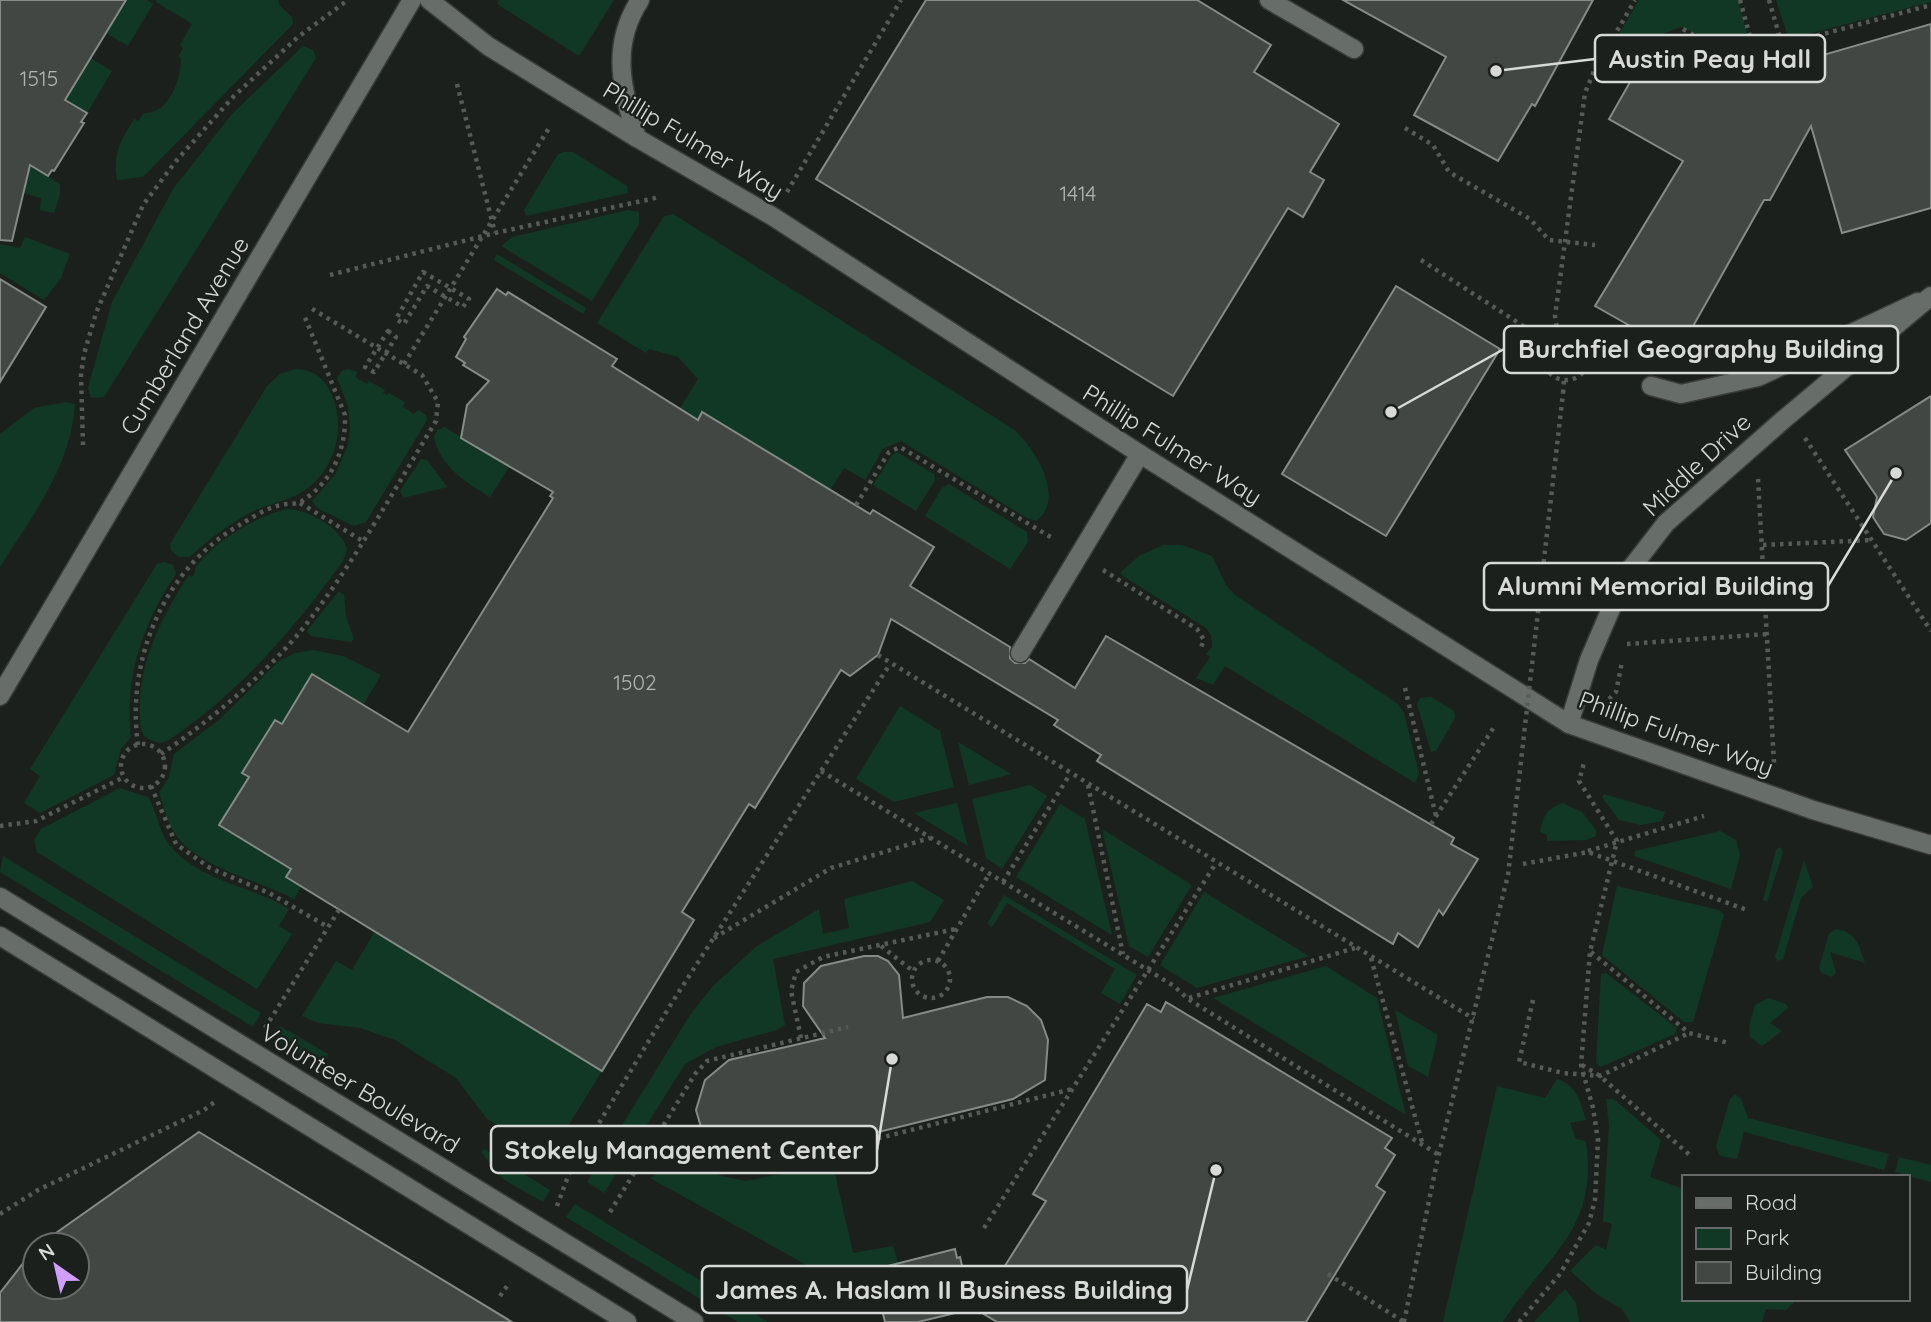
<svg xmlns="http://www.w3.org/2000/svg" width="1931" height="1322" viewBox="0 0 1931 1322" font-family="Quicksand,sans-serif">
  <rect width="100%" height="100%" fill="#1c201d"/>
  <g fill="#113824">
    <path d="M126,0H147L153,4L128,46L106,33Z"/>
    <path d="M157,0H278L279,5L292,17L293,24L143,177L117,180C112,155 121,140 134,119L138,121L144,113C168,115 181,80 181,59L178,57L183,48L180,45L192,24L156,2Z"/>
    <path d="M499,0H614L579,56L497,4Z"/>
    <path d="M1639,0H1738L1752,51L1741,53L1681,27L1649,39L1636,50L1616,39Z"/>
    <path d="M1776,0H1931V2L1789,39Z"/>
    <path d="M303,46L313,50L316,58L104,397L91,398L88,388L112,302L173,189L232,114Z"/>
    <path d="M91,58L112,71L87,113L65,100Z"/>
    <path d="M564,152H573L627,186L628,193L526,216L524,210L558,154Z"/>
    <path d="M26,163L60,184V195L54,213L40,210L41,198L24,193L23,199L9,195Z"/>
    <path d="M628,210L639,212V224L592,301L501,246L512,237Z"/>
    <path d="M673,214L1013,429C1034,446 1067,499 1036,521L1027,518L901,441L883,449L865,480L844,468L830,490L703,412L698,420L680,408L698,379L678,357L649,349L646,353L597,323L664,216Z"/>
    <path d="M25,237L70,254L61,278L44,300L0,273V244L20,248Z"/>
    <path d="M497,254L586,308L583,314L494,260Z"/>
    <path d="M296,369C314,370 325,378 332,395C348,432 332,478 295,496C279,503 262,506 246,515C225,527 207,541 190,557H178L171,550L170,544L267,386L280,374Z"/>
    <path d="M348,369L358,372L355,377L367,384L369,381L385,390L383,393L387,395L389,393L405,402L403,407L414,414L418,410L426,415L427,420L366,522L354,526L317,508L312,501L335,475L348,445L350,429L348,407L337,378L342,371Z"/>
    <path d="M66,402L75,404C71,467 32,516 0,567V434L34,408Z"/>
    <path d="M445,427L509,467L490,497C467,484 439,465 434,437L437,430Z"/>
    <path d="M897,452L934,474L935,480L916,511L873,485L892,455Z"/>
    <path d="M421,459L427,460L447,487L403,498L400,491Z"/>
    <path d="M949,484L1027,532L1028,542L1010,569L925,516L942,488Z"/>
    <path d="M287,509C307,509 342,528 347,549L343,561C295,628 238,694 169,740L160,743C156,742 149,740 146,737C140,732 140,724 140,717C137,665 161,617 189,575L192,577C198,570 192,571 198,564C217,540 257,516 287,509Z"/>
    <path d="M1163,545H1182L1212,556L1226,585L1235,595L1398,704L1404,713L1419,774L1415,783L1225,666L1213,685L1196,678L1210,657L1206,654L1212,647L1211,635L1206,628L1123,576L1121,572L1139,556Z"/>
    <path d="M164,562L173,565L176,574C143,623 124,677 131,737L121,749L114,775L40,813L24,803L40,776L30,769L157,564Z"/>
    <path d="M338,592L344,594L346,616L354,639L351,642L311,636L307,631Z"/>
    <path d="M313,650L343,656L381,675L363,705L311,675L282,724L274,720L242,772L249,777L219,824L291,869L286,877L301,887L294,899C259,880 198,868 175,834C167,822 164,806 159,793L169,777L174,754L220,719L279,661L295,653Z"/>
    <path d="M1431,697L1454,711L1455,718L1436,751L1431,752L1417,704L1420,698Z"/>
    <path d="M900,706L940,731L954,787L894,802L856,779Z"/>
    <path d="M958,742L1011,774L969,785Z"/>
    <path d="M1030,785L1047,796L1002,869L986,858L972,799Z"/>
    <path d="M120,788L148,797C157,811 158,829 168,843C196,881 251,885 289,909L279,926L292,934L257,989L37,852L34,840L41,829Z"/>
    <path d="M1604,794L1665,812L1662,821L1641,825L1619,820L1602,797Z"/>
    <path d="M957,803L968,846L914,813Z"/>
    <path d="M1563,803L1582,812L1596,830V836L1586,840L1547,841V835L1540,832C1543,816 1547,808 1563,803Z"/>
    <path d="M1060,804L1085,819L1112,935L1016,877Z"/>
    <path d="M1102,829L1192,885L1148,957L1129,946Z"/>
    <path d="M1720,831L1736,840L1740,855L1731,889L1634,856L1635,851Z"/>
    <path d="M1780,847L1783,852L1767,902L1763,900L1776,850Z"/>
    <path d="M3,856L261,1013L253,1027L0,872Z"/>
    <path d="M1804,860L1813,887L1801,898L1783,959L1778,961L1775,957Z"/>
    <path d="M912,881L944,900L930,922L773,959L785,1025L777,1030L716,1047L685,1064L604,1193L587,1182L690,1015L713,986L757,946L819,909L823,934L849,928L844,899Z"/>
    <path d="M1617,886L1719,910L1724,915L1693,1022H1684L1602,955Z"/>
    <path d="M1204,892L1309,956L1197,988L1160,965Z"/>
    <path d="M1004,895L1137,975L1120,1004L1101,993L1115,969L1007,903L992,927L987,924Z"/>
    <path d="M1835,929C1857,932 1858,944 1865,963L1830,952L1836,973L1832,977L1822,973L1819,968L1829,934Z"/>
    <path d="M375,931L602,1071L549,1157L487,1119L456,1078L395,1040L360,1028L318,1023L302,1016L336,961L352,970Z"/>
    <path d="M1326,966L1377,998L1406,1115L1213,998Z"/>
    <path d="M1606,973L1677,1028L1675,1034L1601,1067L1596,1063L1601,974Z"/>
    <path d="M1769,998L1786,1004L1788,1008L1770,1023L1782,1031L1762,1046L1750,1037L1749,1026L1755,1005Z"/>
    <path d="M1395,1010L1438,1035L1428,1077L1408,1066Z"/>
    <path d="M280,1026L328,1054L327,1058L304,1056L273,1038Z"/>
    <path d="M1557,1079C1577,1085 1580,1101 1586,1120L1570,1123L1576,1139L1586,1141C1599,1232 1545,1256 1503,1322H1443L1497,1086L1545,1098Z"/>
    <path d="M1735,1094L1741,1099L1748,1118L1889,1154L1884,1170L1744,1132L1737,1159L1720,1156L1716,1146L1730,1099Z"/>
    <path d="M1606,1099H1614L1661,1140L1650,1177L1684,1189V1299H1795L1794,1303L1786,1310L1766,1309L1762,1322H1630L1622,1309L1598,1295L1570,1271L1596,1245L1606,1250L1612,1224L1603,1221L1609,1125Z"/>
    <path d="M484,1149L550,1190L543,1202L503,1179L481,1152Z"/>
    <path d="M1899,1157L1931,1165V1182L1895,1172Z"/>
    <path d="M684,1159L722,1176L746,1181L830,1164L834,1169L853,1253L893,1246L898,1263L877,1269L878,1277L841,1284L650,1178Z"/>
    <path d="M575,1204L768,1322H738L566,1217Z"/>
    <path d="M1565,1289L1576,1303L1579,1322H1534Z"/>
  </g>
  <g fill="#424744" stroke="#858b87" stroke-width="2">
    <path d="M0,0H126L65,100L87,113L81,122L84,123L54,171L52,170L48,176L30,165L12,241L0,240Z"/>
    <path d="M926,0H1197L1271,45L1254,72L1339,124L1310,172L1324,180L1303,217L1288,208L1173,396L816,179Z"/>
    <path d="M1343,0H1593L1535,106L1532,104L1498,161L1414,115L1446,57Z"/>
    <path d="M1931,24V208L1842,233L1811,126L1770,200H1764L1678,353L1595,306L1683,161L1609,119L1654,40L1733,81Z"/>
    <path d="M0,279L46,307L0,382Z"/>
    <path d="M1396,286L1500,349L1386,536L1282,474Z"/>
    <path d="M497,289L506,295L508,292L617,359L612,366L698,420L702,412L870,514L873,510L934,547L910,586L1010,647V658L1015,663H1025L1029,659L1075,688L1106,636L1454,838L1451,844L1478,859L1443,915L1439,910L1418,947L1398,933L1393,944L1097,761L1101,755L1054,725L1058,720L891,619L878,655L850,676L841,670L755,808L749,804L682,912L694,920L602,1071L286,877L291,869L219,825L249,777L242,773L275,720L282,724L312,674L408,732L553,498L550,496L553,492L461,438L467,405L489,381L463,365L465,363L456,357L466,339L464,337Z"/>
    <path d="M1931,396V523L1906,540L1884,534L1873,517L1877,497L1845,450Z"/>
    <path d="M864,956H878L888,961L899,975L903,1018L987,997H1008L1027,1006L1041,1020L1048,1040L1045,1080L1013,1099L756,1162L730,1158L715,1149L703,1134L696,1110L705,1080L729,1060L825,1038L803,1006L804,983L821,966Z"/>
    <path d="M1166,1002L1392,1138L1385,1148L1395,1155L1376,1186L1385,1192L1306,1322H997L977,1310L1046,1201L1033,1194L1147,1004L1161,1012Z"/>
    <path d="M199,1132L512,1322H0V1293L35,1248V1287H77V1245H39Z"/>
    <path d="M955,1249L957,1258L960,1257L972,1309L918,1322H885L874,1278L878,1277L876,1269Z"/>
  </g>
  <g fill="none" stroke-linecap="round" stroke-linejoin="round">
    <g stroke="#383c3a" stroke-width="21">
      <g id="service">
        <path d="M1269,0L1354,49"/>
        <path d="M1651,386L1681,394L1758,377L1918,302"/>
        <path d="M1020,653L1140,454"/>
      </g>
    </g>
    <g stroke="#383c3a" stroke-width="21">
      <g id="minor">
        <path d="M637,138C622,89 610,46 640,0"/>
        <path d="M1569,724L1589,660L1625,576L1666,523L1783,420L1931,296"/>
      </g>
    </g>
    <g stroke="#383c3a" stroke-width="21">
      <g id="tertiary">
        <path d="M429,0L488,46L637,138L772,216L1140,454L1569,724L1813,810L1931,845"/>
        <path d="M0,897L694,1322"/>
        <path d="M0,936L627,1322"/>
      </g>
    </g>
    <g stroke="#383c3a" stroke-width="21">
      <path id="secondary" d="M0,696L412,0"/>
    </g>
    <g stroke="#575b58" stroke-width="4.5" stroke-dasharray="3.5 5" stroke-linecap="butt">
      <path d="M1769,0L1782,45"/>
      <path d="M1683,29L1734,58L1931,5"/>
      <path d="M457,84L495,233"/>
      <path d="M1405,128L1433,145L1449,172L1530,219L1549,240L1595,245"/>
      <path d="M787,192L901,0"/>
      <path d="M1421,260L1548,342"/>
      <path d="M423,272L469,299L463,307L427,286L404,324L396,319Z"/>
      <path d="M330,275L495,233L660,197"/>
      <path d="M388,331L396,337L374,372L365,367Z"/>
      <circle cx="1566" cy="357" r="23"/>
      <path d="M1558,335L1555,316L1585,93L1594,71L1635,0"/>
      <path d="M1589,351L1626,372"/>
      <path d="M404,364L549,128"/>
      <path d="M1563,393L1564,380"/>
      <path d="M1805,438L1931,631"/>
      <path d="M83,445L81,375L84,354L96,313L143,205L176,161L234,96L298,37L348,0"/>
      <path d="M1758,479L1774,763"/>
      <path d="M300,503L361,540"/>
      <path d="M856,505L889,452L900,447L1054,539"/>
      <path d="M1763,545L1873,540"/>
      <path d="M1103,570L1197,629L1204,640L1200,650"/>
      <path d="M1627,644L1768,634"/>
      <path d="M878,655L1474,1019"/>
      <path d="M1405,688L1436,816"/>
      <path d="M1609,699L1616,692L1622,662"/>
      <circle cx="143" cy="766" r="22"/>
      <path d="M138,745C126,661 163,570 238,526C251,518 266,508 281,505C288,503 296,505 302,501C332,482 346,450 345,415L304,315"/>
      <path d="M161,754C210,721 267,673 304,627C354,563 394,490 436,421L438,402L422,375L309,307"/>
      <path d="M821,771L1174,986L1188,999L1439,1155"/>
      <path d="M1088,785L1123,954"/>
      <path d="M151,786L176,844L210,868L269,893L328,927"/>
      <path d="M1431,824L1494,727"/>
      <path d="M0,826L36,821L124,777"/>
      <path d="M1588,851L1704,816"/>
      <path d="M1523,864L1588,852L1747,910"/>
      <path d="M1003,882L1070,774"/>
      <path d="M714,938L831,868L930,838"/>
      <path d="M881,946L913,971"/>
      <path d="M1591,952L1689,1033L1729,1043"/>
      <path d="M1371,958L1422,1142"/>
      <circle cx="931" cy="979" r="19"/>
      <path d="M938,961L989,874"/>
      <path d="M1189,998L1355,948"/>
      <path d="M1533,1000L1519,1062L1563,1073L1600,1076L1689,1033"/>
      <path d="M265,1028L342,905"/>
      <path d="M801,1038L791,991L796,972L823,957L956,929"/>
      <path d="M1582,1065L1600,1076L1692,1157"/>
      <path d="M662,1132L724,1167L750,1171L1072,1089"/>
      <path d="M557,1206L570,1171L673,1001L890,664"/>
      <path d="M610,1212L695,1074L707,1061L848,1027"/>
      <path d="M0,1214L38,1190L204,1110L216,1101"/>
      <path d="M984,1228L1216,863"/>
      <path d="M1328,1274L1404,1322"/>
      <path d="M500,1296L510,1282"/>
      <path d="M1519,1322L1560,1274L1589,1223L1595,1200L1598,1140L1593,1108L1581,1065L1590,952L1617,841L1579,781L1584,763"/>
    </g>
    <use href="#service" stroke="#676d69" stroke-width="18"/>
    <use href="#minor" stroke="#676d69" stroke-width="18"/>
    <use href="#tertiary" stroke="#676d69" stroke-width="18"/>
    <use href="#secondary" stroke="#676d69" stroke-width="18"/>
    <g stroke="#575b58" stroke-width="4.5" stroke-dasharray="3.5 5" stroke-linecap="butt">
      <path d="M1740,0L1760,73"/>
      <path d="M1404,1322L1437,1162L1508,875L1563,393"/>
    </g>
  </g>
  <g text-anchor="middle" stroke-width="5" stroke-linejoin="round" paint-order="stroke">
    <g font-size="21" fill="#b2b5b3">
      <text x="39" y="86">1515</text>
      <text x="1078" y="201">1414</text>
      <text x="635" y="690">1502</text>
    </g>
    <g font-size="24" fill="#d7dad8" stroke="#1c201d">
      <text transform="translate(693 141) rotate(31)" y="8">Phillip Fulmer Way</text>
      <text transform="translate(185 336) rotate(-59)" y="8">Cumberland Avenue</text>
      <text transform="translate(1172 445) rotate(32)" y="8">Phillip Fulmer Way</text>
      <text transform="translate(1697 465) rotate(-43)" y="8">Middle Drive</text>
      <text transform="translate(1676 734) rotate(20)" y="8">Phillip Fulmer Way</text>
      <text transform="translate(360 1089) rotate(31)" y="8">Volunteer Boulevard</text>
    </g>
  </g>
  <path fill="none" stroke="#d7dad8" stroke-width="2.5" d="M1496 71L1595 59M1391 412L1504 349M1896 473L1828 586M892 1059L877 1150M1216 1170L1187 1290"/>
  <g fill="#d7dad8" stroke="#1c201d" stroke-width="2.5">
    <circle cx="1496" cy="71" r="7"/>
    <circle cx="1391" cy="412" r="7"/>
    <circle cx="1896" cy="473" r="7"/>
    <circle cx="892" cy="1059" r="7"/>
    <circle cx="1216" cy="1170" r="7"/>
  </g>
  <g fill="#1c201d" stroke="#d7dad8" stroke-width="2.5">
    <rect x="1595" y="35" width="230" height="47" rx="7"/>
    <rect x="1504" y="326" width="394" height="47" rx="7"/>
    <rect x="1484" y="563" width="344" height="47" rx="7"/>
    <rect x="491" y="1126" width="386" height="47" rx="7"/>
    <rect x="702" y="1266" width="485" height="47" rx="7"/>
  </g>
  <g font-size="26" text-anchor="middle" font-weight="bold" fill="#d7dad8">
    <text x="1710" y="68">Austin Peay Hall</text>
    <text x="1701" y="358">Burchfiel Geography Building</text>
    <text x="1656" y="595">Alumni Memorial Building</text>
    <text x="684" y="1159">Stokely Management Center</text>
    <text x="944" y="1299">James A. Haslam II Business Building</text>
  </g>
  <rect x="1682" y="1175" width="228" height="126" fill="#1c201d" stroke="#676a68" stroke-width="2"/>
  <rect x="1696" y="1198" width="35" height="10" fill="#676d69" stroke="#676a68" stroke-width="2"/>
  <text x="1745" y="1210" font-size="21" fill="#d7dad8">Road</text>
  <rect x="1696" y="1228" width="35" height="21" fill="#113824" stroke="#676a68" stroke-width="2"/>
  <text x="1745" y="1245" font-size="21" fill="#d7dad8">Park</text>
  <rect x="1696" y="1262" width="35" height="21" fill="#424744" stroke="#676a68" stroke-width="2"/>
  <text x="1745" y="1280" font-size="21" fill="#d7dad8">Building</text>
  <g transform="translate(56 1266) rotate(326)"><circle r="33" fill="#1c201d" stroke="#676a68" stroke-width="2"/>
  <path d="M0-5L12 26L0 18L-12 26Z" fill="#d19dfe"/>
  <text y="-10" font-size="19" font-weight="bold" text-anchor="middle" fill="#d7dad8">N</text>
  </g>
</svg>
